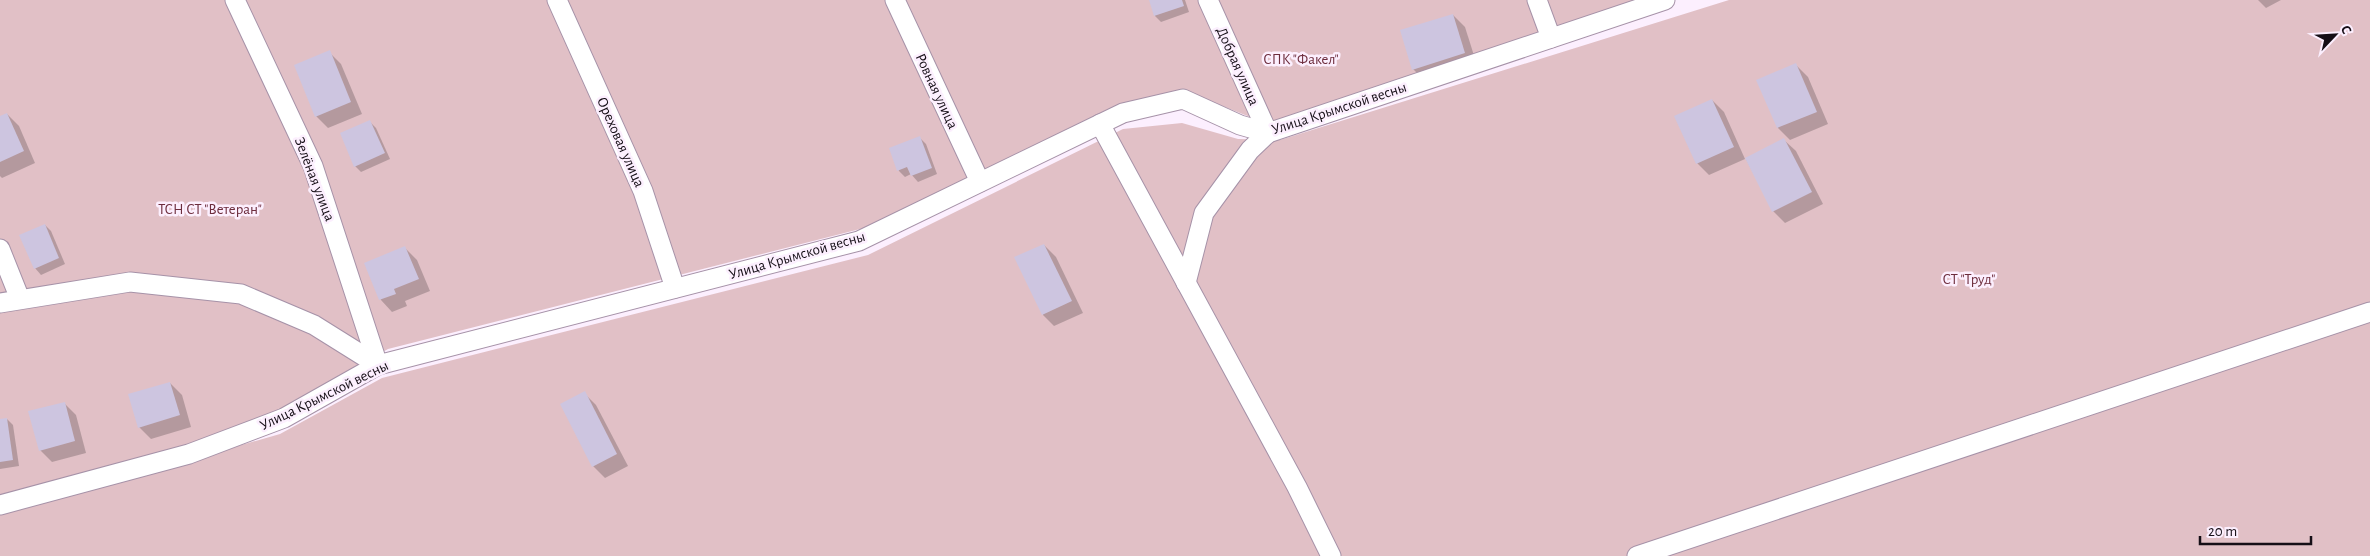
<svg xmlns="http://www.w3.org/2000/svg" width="2370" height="556" viewBox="0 0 2370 556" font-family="'Alegreya Sans',sans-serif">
  <rect width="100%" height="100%" fill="#fceffe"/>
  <g fill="#e1c0c6">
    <path d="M0,0H1199L1255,119L1190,93L1156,95L1100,115L864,228L388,349L278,411L192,445L0,496Z"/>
    <path d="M1208,0H1667L1268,133Z"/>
    <path d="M1729,0H2370V556H0V514L280,434L382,378L868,255L1123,129L1182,123L1238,139L1280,140Z"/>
  </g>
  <g fill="#0003">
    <path d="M1150,0H1185L1189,12L1161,22L1155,16Z"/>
    <path d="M2258,0H2281L2266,8Z"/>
    <path d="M1453,15L1465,27L1477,65L1425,81L1413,69Z"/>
    <path d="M329,52L341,64L362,114L328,128L316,116Z"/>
    <path d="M1796,65L1808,77L1828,124L1790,140L1778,128L1758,81Z"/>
    <path d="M1712,100L1724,112L1745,159L1709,175L1697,163Z"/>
    <path d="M7,114L19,126L35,163L2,178L0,176V117Z"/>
    <path d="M370,122L376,128L390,159L361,172L355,166Z"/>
    <path d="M920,138L926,144L937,174L918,182L911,174L905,177L899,171L890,149Z"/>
    <path d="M1784,140L1796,151L1823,204L1785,223L1773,211L1746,159Z"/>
    <path d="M45,225L51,231L65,264L41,275L35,268Z"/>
    <path d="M1044,245L1056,257L1083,313L1054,326L1043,315Z"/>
    <path d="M405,248L417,260L430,291L405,301L407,306L392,312L381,300L366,264Z"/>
    <path d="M170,383L182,395L191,427L151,439L139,427Z"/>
    <path d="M584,393L596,405L628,466L605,478L593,466Z"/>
    <path d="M64,403L76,415L86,453L52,462L40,450Z"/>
    <path d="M7,419L13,425L19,466L0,469V420Z"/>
  </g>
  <g fill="#cdc5e0">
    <path d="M1149,0H1182L1184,6L1154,16Z"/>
    <path d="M1453,14L1465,53L1412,70L1400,30Z"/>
    <path d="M330,50L351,102L315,117L294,65Z"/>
    <path d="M1796,63L1817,112L1777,128L1756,80Z"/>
    <path d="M1712,99L1734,147L1696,164L1674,116Z"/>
    <path d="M7,113L24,151L0,162V116Z"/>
    <path d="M370,120L385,153L354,167L340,133Z"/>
    <path d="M920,136L932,168L911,176L907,167L897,171L889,148Z"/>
    <path d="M1784,138L1812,192L1772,212L1745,158Z"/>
    <path d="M45,224L59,258L34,269L19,235Z"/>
    <path d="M1044,244L1072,301L1042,315L1014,257Z"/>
    <path d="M405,246L419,279L394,289L396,294L379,300L364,263Z"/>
    <path d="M170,382L180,415L138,428L128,394Z"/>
    <path d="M585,391L617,454L592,467L560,404Z"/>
    <path d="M65,402L75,441L39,451L28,411Z"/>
    <path d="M7,418L13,460L0,462V419Z"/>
  </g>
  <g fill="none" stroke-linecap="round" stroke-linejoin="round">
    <g stroke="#a692a8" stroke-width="21">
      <g id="service">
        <path d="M235,0L313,166L378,365"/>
        <path d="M557,0L643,191L675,288"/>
        <path d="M895,0L980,182"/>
        <path d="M1537,0L1551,38"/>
        <path d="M1100,124L1297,487L1331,556"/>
        <path d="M0,249L20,299"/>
        <path d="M1186,283L1204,213L1250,150L1268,133L1208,0"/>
        <path d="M0,303L130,282L241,294L314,325L378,365"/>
        <path d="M0,505L189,454L284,418L378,365L859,241L1123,113L1183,99L1240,125L1268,133L1665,0"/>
        <path d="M1637,556L2370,312"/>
      </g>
    </g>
    <use href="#service" stroke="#fff" stroke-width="19"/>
  </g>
  <g text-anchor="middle" stroke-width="5" stroke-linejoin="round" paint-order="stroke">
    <g font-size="15" fill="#6d2d3d" stroke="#fceffe">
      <text x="1301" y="64">СПК "Факел"</text>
      <text x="210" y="214">ТСН СТ "Ветеран"</text>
      <text x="1969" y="284">СТ "Труд"</text>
    </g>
    <g font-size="15" fill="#150e16" stroke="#fceffe">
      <text transform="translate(1238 66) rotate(66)" y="5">Добрая улица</text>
      <text transform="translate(937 91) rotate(65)" y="5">Ровная улица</text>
      <text transform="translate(1339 108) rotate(-18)" y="5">Улица Крымской весны</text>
      <text transform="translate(621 142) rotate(66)" y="5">Ореховая улица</text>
      <text transform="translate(315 179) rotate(69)" y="5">Зелёная улица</text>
      <text transform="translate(797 255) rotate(-16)" y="5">Улица Крымской весны</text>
      <text transform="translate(324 395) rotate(-26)" y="5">Улица Крымской весны</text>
    </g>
  </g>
  <g transform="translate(2335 35) rotate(65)" stroke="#fceffe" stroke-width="4" paint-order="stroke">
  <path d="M0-4L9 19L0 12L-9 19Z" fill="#150e16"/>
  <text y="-8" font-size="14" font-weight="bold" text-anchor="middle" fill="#150e16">С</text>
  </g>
  <path d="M2200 536v8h111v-8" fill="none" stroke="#150e16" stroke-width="2.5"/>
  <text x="2208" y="536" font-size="15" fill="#150e16" stroke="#fceffe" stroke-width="4" paint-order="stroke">20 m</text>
</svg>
